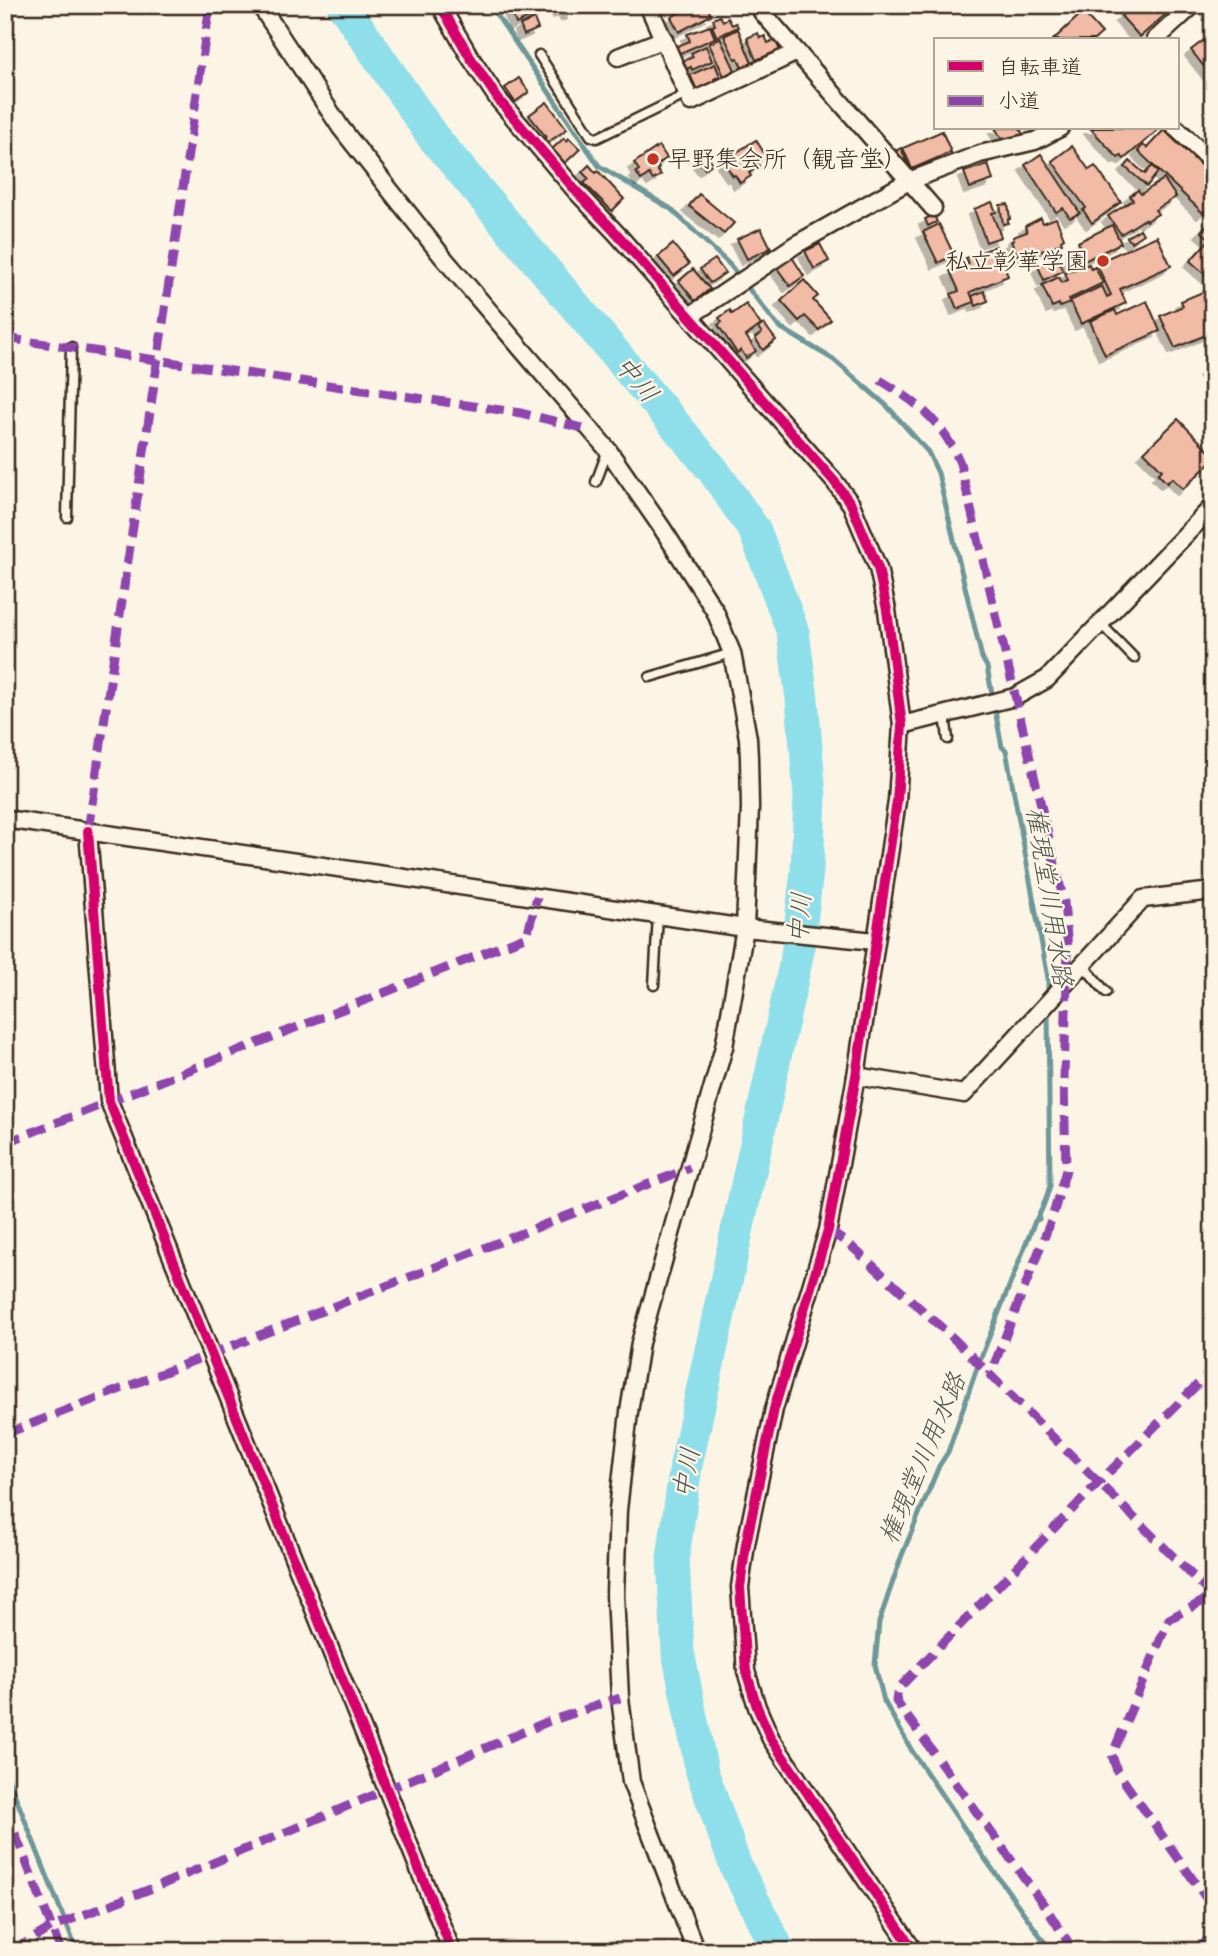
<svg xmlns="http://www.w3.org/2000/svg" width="1218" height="1956" viewBox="0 0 1218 1956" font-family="Caveat,'Klee One',sans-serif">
  <defs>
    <filter id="shadow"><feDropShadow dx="-6" dy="6" stdDeviation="0" flood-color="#0004"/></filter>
  </defs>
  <rect width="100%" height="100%" fill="#fcf5e5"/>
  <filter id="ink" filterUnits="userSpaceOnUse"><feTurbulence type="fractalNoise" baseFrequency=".0143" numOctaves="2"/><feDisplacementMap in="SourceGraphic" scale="14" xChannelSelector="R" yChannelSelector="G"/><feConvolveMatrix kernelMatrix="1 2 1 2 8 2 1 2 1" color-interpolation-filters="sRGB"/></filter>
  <g filter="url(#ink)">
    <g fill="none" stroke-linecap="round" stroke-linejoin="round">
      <g stroke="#6d9798" stroke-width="5">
        <path d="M490,5L599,166L671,209L730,265L778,326L834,360L887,406L928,452L938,473L982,658L987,667L1002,747L1006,750L1048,978V997"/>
        <path d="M1048,1010L1050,1186C1046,1197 1044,1208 1037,1218L1039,1219L1035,1221L978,1365L948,1452L939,1466L902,1555L879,1622L875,1665L884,1701L912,1751L983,1856L1051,1951"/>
        <path d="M5,1770L77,1951"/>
      </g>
      <path stroke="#8edfea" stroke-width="33" d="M343,5L433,137L713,470L755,531L793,632L802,699L810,796L807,871L797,956L686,1465L673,1558L678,1652L702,1772L736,1867L779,1951"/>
    </g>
    <g fill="#f2bba6" stroke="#3b2a1e" stroke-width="2" filter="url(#shadow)">
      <path d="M509,5H552L553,7L516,24Z"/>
      <path d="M556,5H575L570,7L573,13L567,15L564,10L559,12Z"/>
      <path d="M682,5H702L703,7L706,5L711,15L679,32L671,17L682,11L680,6Z"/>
      <path d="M1127,5H1158L1166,14L1140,37L1121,16L1127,11L1124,8Z"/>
      <path d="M1083,12L1102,33L1094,40H1053Z"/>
      <path d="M720,16L723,21L728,18L732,25L736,23L738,27L717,37L712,26L715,25L713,19Z"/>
      <path d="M534,19L538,29L524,35L520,25Z"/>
      <path d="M710,26L715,38L678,54L675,47L690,41L687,34Z"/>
      <path d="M738,29L752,63L742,68L738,58L735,59L724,36Z"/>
      <path d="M758,33L760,38L765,36L768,43L775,40L780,50L756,60L747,38Z"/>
      <path d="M1208,37L1213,42V78L1191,50Z"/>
      <path d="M720,38L735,70L724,76L709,44Z"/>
      <path d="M706,46L712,61L692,70L691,67L685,70L681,62L693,57L691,53Z"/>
      <path d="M715,64L720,76L714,79L715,82L697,90L690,75Z"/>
      <path d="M519,78L529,92L515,102L505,88Z"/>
      <path d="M547,102L567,129L547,143L544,139L546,137L529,115Z"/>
      <path d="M995,128H1025L1020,130L1024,135L1019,138L1002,139Z"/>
      <path d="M1090,128H1154L1157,131L1124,159L1121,156L1118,158Z"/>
      <path d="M1164,130L1213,177V203L1203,213L1138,151L1143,145L1147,148Z"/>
      <path d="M942,131L951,152L912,169L903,148Z"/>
      <path d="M564,138L567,141L569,138L580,149L565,163L552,149Z"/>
      <path d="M756,140L766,156L757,162L759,166L749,173L751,176L740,183L735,175L733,176L723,161Z"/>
      <path d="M659,146L667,158L657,165L659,168L657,170L661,175L653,180L649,174L641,180L636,172L639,170L634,163Z"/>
      <path d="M1072,146L1089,170L1095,166L1121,202L1092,223L1083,210L1086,208L1052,161Z"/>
      <path d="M901,148L909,167L905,169L891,153Z"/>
      <path d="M703,150L713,163L705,169L695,156Z"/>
      <path d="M1041,154L1080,213L1070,218L1063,208L1056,212L1025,165Z"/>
      <path d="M1130,161L1145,174L1152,166L1158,172L1147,186L1125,167Z"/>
      <path d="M988,164L993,180L970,188L964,172Z"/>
      <path d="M589,165L596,173L598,171L624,199L612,211L584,183L589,179L582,172Z"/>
      <path d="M1164,179L1176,197L1155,210L1158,214L1146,221L1145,219L1121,234L1108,216L1133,200L1130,196L1138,190L1141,194Z"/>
      <path d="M699,194L734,223L724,234L689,206Z"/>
      <path d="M992,202L996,212L992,213L1001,237L986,242L974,209Z"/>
      <path d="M1008,204L1010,219H1008V223L1003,224L1000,205Z"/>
      <path d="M934,215L937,222L928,226L925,219Z"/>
      <path d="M1041,218L1043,223L1056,218L1064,238L1061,240L1062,243L1021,258L1020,255H1017L1011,241L1014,240L1013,237L1027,232L1025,226Z"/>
      <path d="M1210,222L1213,224V281L1190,261L1210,239L1201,231Z"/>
      <path d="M939,224L954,255L938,263L923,232Z"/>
      <path d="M1112,225L1121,243L1072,267L1066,255L1081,248L1078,242Z"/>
      <path d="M761,228L771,248L747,259L737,239Z"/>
      <path d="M1140,229L1143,234L1131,242L1127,237Z"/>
      <path d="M1157,236L1171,266L1120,289L1126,303L1081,324L1070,301L1102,286L1107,297L1111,295L1096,263Z"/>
      <path d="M673,244L689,264L674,276L658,257Z"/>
      <path d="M820,244L829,261L814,269L805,251Z"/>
      <path d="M996,246L1008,276L970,292L974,302L957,309L951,294L959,291L950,271L969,264L966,258Z"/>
      <path d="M792,257L804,276L790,286L777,268Z"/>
      <path d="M715,259L725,273L710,283L700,269Z"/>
      <path d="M1050,261L1051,264L1059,261L1063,271L1044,280L1038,266Z"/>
      <path d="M1089,264L1091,269L1095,267L1103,283L1069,299L1070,303L1060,307L1059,304L1052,307L1042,285L1059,277L1062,283L1068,280L1065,273Z"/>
      <path d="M693,269L710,289L695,301L679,281Z"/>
      <path d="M804,280L818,296L813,300L831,320L819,330L805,316L799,321L781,301Z"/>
      <path d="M984,291L988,301L976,306L972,296Z"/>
      <path d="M1205,291L1213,308V332L1175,348L1160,316L1183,306L1181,301Z"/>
      <path d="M1147,301L1160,331L1105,355L1090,321L1115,310L1117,315Z"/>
      <path d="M746,304L761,325L746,336L756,351L746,358L741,350L737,353L718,325L722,322L719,318L730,310L732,314Z"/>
      <path d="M764,324L776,340L763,350L755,338L762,333L758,328Z"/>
      <path d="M1213,361V379L1204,371Z"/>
      <path d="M1178,419L1213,455V460L1183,489L1172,478L1167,483L1158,474L1162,470L1144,452Z"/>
    </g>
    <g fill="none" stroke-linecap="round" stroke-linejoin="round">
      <g stroke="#3b2a1e" stroke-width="13">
        <g id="lane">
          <path d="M539,55L591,136L597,138L687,94"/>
          <path d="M596,482L608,450"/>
          <path d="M67,517L71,347"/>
          <path d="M1100,623L1134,658"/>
          <path d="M650,677L732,653"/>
          <path d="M945,714L948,739"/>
          <path d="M1083,965L1106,992"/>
          <path d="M654,985L658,915"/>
        </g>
      </g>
      <g stroke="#3b2a1e" stroke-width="21">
        <g id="street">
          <path d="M260,5L341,128L442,256L608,450L662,528L715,611L732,653L748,738L749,758L750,807L745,928L724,1047L640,1343L629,1412L618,1510L615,1594L620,1698L631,1782L696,1951"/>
          <path d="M440,5L470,57L498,99L576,191L617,234L834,481L851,504L878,568L887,610L902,725L897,801L856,1076L828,1230L774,1409L746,1544L740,1587L746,1671L757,1707L771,1739L914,1951"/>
          <path d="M648,5L691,102L797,52"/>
          <path d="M770,5L762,12L933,208"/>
          <path d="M1155,40L1193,5"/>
          <path d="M618,57L664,39"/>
          <path d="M1176,128L1213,163"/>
          <path d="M690,316L795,245L909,181L980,154L1035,141L1060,128"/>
          <path d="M902,725L1015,697L1047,679L1213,506"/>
          <path d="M5,819L745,928L875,941"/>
          <path d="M88,831L109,1101L452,1951"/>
          <path d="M856,1076L964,1094L1143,899L1213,891"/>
        </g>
      </g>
      <use href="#lane" stroke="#fcf5e5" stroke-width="8"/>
      <use href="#street" stroke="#fcf5e5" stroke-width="16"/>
      <g stroke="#8e44ad" stroke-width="9" stroke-dasharray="18 9" stroke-linecap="butt">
        <path d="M5,338L521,413L591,430"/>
        <path d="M880,380C918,403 942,421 960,463L1064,902L1068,949L1064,1077L1066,1170L1052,1218L990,1375"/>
        <path d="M88,831L210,5"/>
        <path d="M5,1143L527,936L537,897"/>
        <path d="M828,1230L850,1245L953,1338L1213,1596L1169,1619L1112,1755L1117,1771L1213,1908"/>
        <path d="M5,1434L690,1168"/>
        <path d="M5,1808L61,1951"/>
        <path d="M12,1951L52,1927L163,1884L547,1722L620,1698"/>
        <path d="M1074,1951L1044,1905L896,1701L898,1689L1098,1483L1213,1369"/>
        <path d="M1197,1951L1213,1934"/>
      </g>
      <g stroke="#fcf5e5" stroke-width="15">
        <g id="cycleway">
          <path d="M440,5L470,57L498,99L576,191L617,234L834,481L851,504L878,568L887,610L902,725L897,801L856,1076L828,1230L774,1409L746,1544L740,1587L746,1671L757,1707L771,1739L914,1951"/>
          <path d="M88,831L109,1101L452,1951"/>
        </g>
      </g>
      <use href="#cycleway" stroke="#d6006c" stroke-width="10"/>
    </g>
  </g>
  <g fill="#c8321e" stroke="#fcf5e5" stroke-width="2.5">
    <circle cx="653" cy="159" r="7"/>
    <circle cx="1103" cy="261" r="7"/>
  </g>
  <g text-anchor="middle" stroke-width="5" stroke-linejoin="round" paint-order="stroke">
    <g font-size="24" fill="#3b2a1e" stroke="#fcf5e5" text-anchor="start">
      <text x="667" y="167">早野集会所（観音堂）</text>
      <text x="1089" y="269" text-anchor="end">私立彰華学園</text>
    </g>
    <g font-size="26" font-style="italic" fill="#505751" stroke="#fcf5e5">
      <text transform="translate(637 379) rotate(50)" y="9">中川</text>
      <text transform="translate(1050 897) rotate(81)" y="9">権現堂川用水路</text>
      <text transform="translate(799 918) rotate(-85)" y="9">中川</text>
      <text transform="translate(922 1458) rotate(-67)" y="9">権現堂川用水路</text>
      <text transform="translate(686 1473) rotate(-80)" y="9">中川</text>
    </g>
  </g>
  <rect width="1218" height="1956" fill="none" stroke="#fcf5e5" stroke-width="28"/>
  <rect x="14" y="14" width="1190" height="1928" fill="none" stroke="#3b2a1e" stroke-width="2.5" filter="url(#ink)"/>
  <rect x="934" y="38" width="245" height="91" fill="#fcf5e5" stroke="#afa495" stroke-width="2"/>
  <rect x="948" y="61" width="35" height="10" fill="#d6006c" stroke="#afa495" stroke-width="2"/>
  <text x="998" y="74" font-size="21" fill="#3b2a1e">自転車道</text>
  <rect x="948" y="96" width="35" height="10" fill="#8e44ad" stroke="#afa495" stroke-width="2"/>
  <text x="998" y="108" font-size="21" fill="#3b2a1e">小道</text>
</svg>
